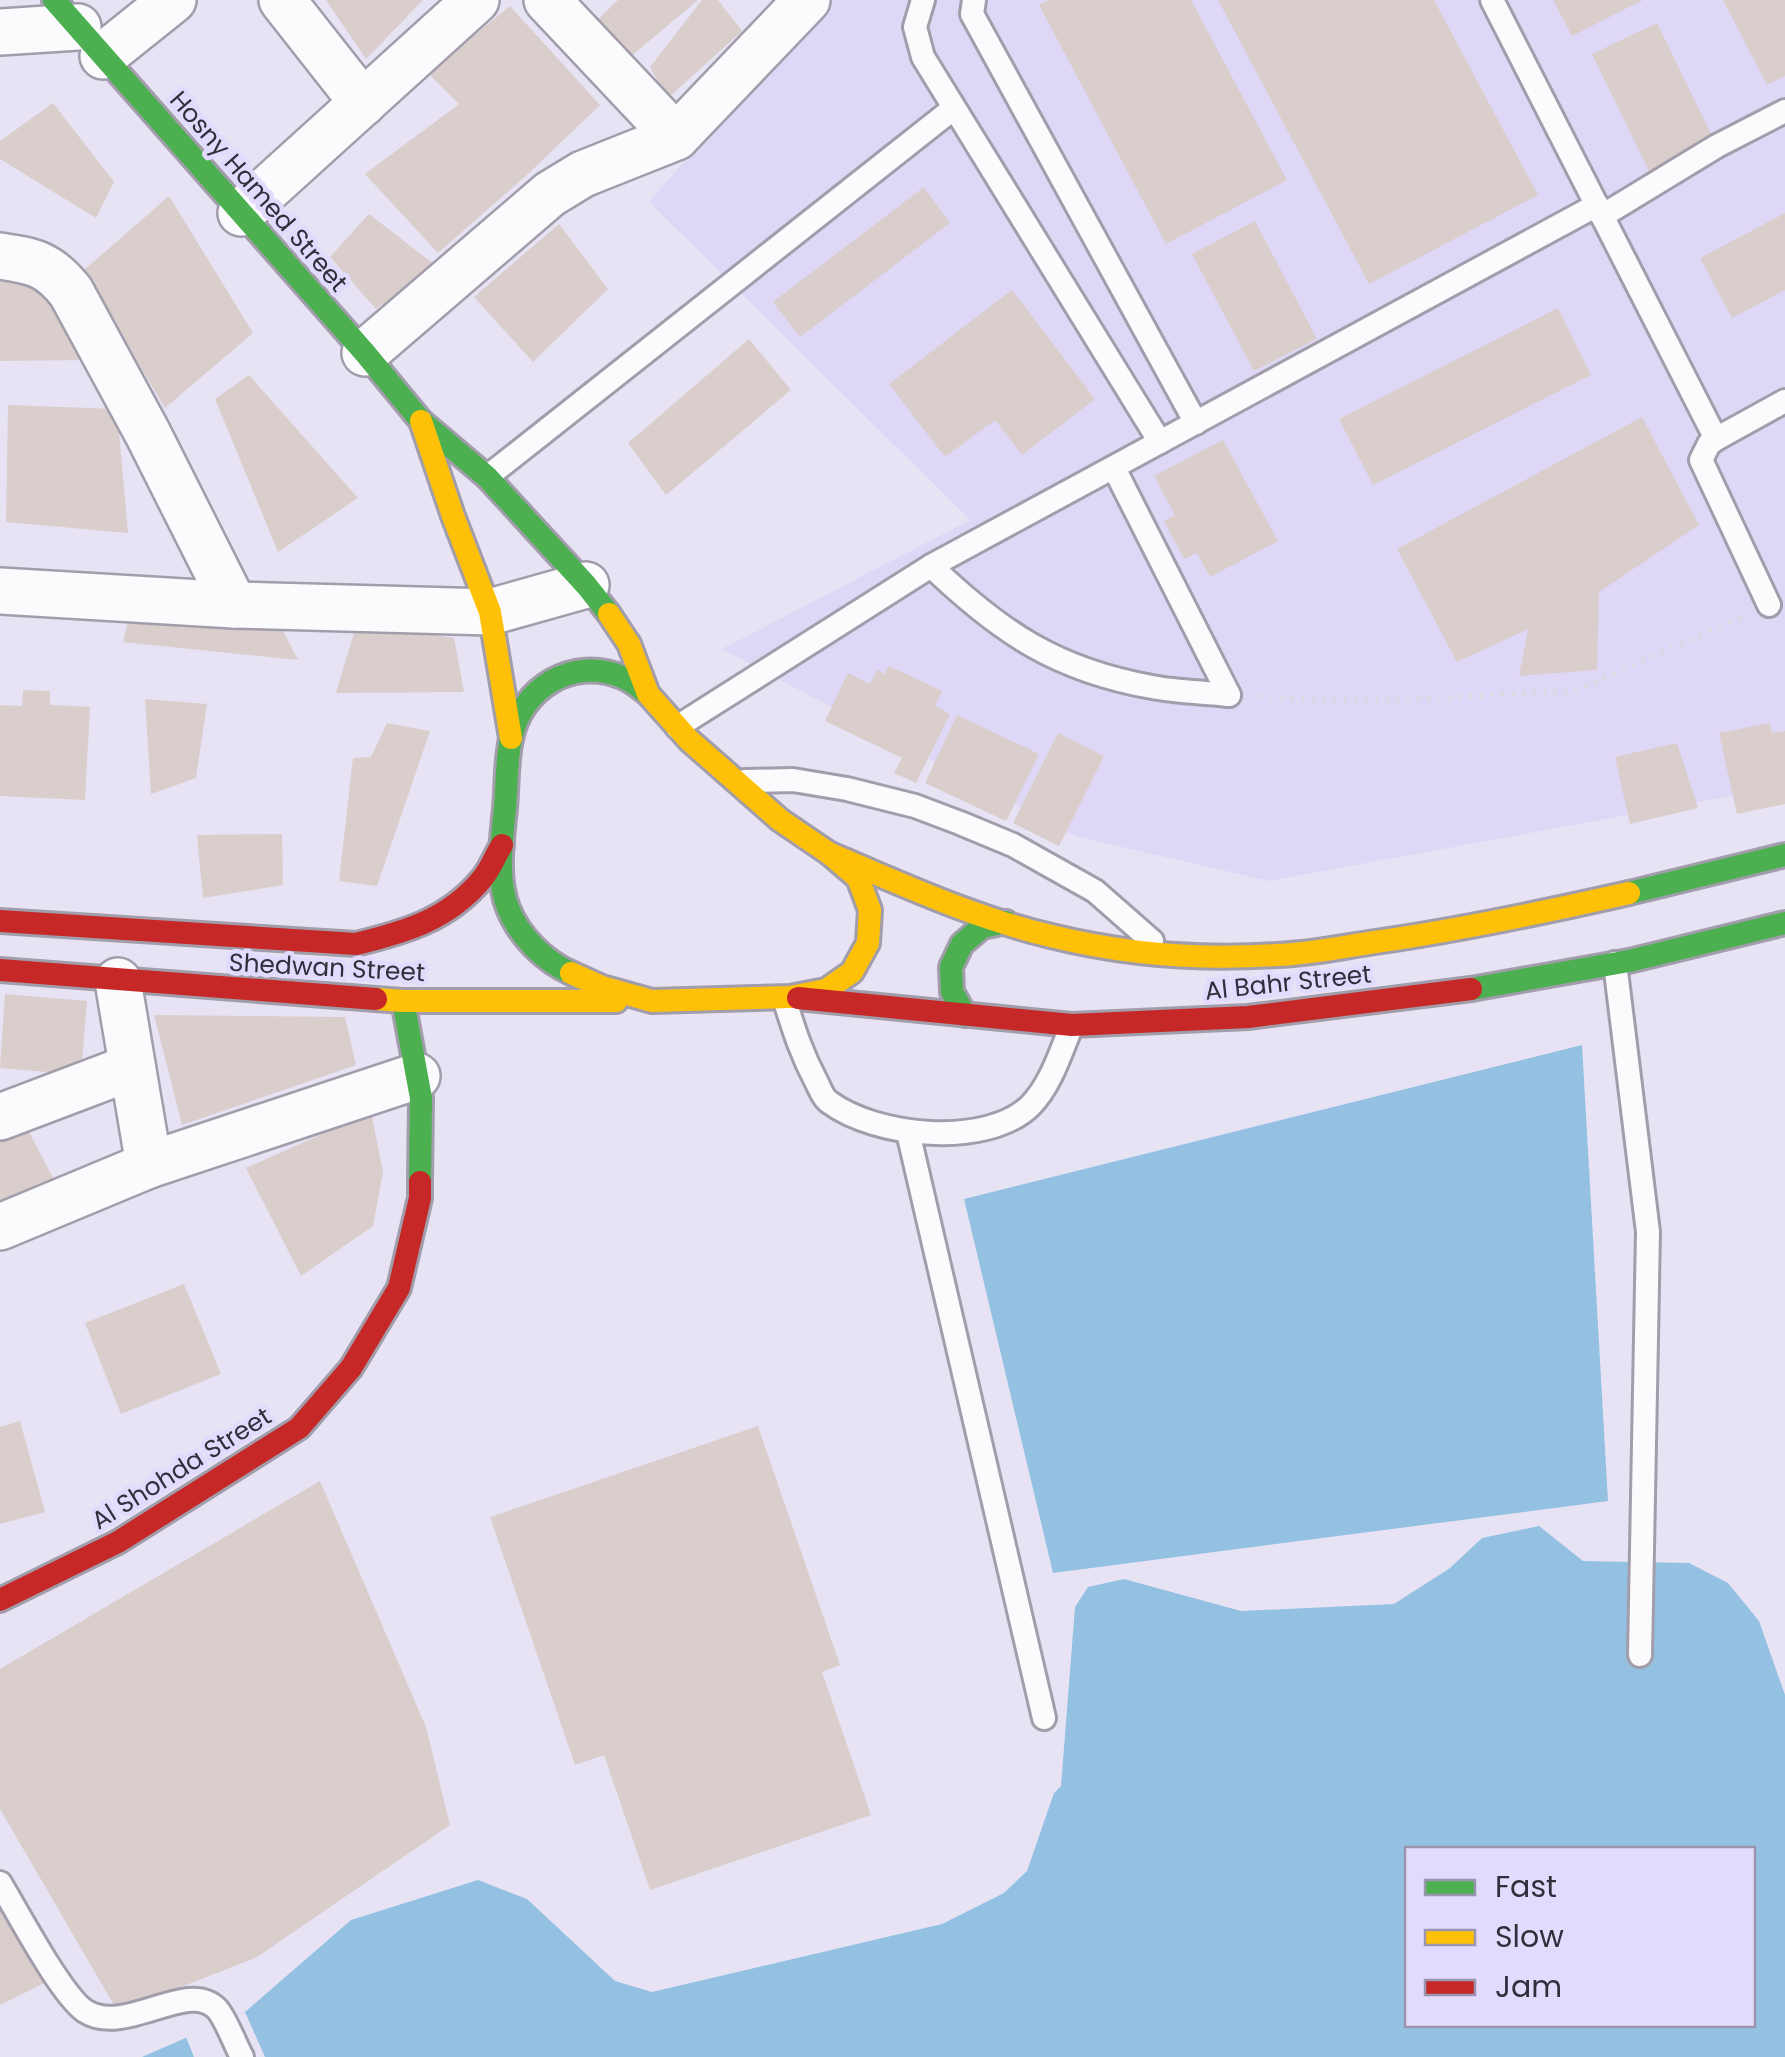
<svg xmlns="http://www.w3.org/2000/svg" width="1785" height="2057" viewBox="0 0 1785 2057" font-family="Poppins,sans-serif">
  <rect width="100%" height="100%" fill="#e7e3f5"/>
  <path fill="#ded7f6" d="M825,0H1785V786L1269,881L1075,836L722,649L970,520L649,202Z"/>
  <g fill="#94c1e1" fill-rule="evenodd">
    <path d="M1582,1045L1608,1501L1053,1573L964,1199Z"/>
    <path d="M1539,1526L1583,1561L1689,1563L1728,1583L1759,1621L1785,1695V2057H142L245,2012L351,1920L478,1880L527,1899L615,1981L652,1992L942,1924L1004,1893L1027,1871L1054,1793L1061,1786L1075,1607L1088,1587L1124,1579L1241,1611L1394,1604L1450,1568L1482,1538ZM1408,1850H1752V2024H1408Z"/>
  </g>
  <path fill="#e7e3f5" d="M245,2012L265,2057H194L186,2037Z"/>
  <g fill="#d9cecc">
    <path d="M326,0H423L366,59Z"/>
    <path d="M618,0H698L630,57L590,27Z"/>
    <path d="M702,0H718L742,31L667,99L650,67Z"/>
    <path d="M1049,0H1191L1287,180L1166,244L1039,5Z"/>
    <path d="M1218,0H1434L1538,195L1369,284Z"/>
    <path d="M1553,0H1643L1572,36Z"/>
    <path d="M1723,0H1785V76L1767,85Z"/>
    <path d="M510,6L600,105L529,173L438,253L365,174L459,104L428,73Z"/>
    <path d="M1657,23L1717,146L1652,177L1592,54Z"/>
    <path d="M53,103L114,182L96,218L0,159V141Z"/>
    <path d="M924,187L950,223L800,337L773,302Z"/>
    <path d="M169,196L253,333L165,408L83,271Z"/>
    <path d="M1785,213V290L1732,318L1700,258Z"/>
    <path d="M369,214L435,265L376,309L330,257Z"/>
    <path d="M1255,221L1317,339L1254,371L1192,254Z"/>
    <path d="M559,224L608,289L533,362L474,297Z"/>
    <path d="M0,279L41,283L86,360L0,361Z"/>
    <path d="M1012,290L1095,399L1022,455L995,420L945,457L889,384Z"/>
    <path d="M1558,308L1591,375L1373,485L1339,419Z"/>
    <path d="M749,339L791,390L666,495L628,443Z"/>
    <path d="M249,375L358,498L278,552L215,399Z"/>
    <path d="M8,405L117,409L128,533L6,522Z"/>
    <path d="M1642,417L1699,525L1599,592L1597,670L1519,676L1528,629L1457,662L1397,549Z"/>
    <path d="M1223,440L1278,541L1210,577L1197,553L1184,559L1164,521L1175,515L1154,476Z"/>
    <path d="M130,614L281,627L298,660L123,642Z"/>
    <path d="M357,623L454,638L464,692L336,693Z"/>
    <path d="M889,666L942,691L935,706L950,714L916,783L894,773L902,758L825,721L848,673L870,684L877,670L885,674Z"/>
    <path d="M23,690L50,691V705L90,707L85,800L0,796V705L22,706Z"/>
    <path d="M145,699L207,704L196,778L151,794Z"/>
    <path d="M957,715L1039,754L1006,821L925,783Z"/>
    <path d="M387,723L430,731L377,886L339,881L353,758L371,757Z"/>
    <path d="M1770,723L1772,733L1785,731V804L1737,814L1719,733Z"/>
    <path d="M1058,733L1104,756L1059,846L1013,823Z"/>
    <path d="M1677,743L1698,808L1630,824L1615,757Z"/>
    <path d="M282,834L283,885L203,898L197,835Z"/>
    <path d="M5,994L87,1001L81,1075L0,1068Z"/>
    <path d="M154,1015L345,1017L356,1065L182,1125Z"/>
    <path d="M371,1112L383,1172L373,1226L301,1276L246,1168Z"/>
    <path d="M23,1120L55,1182L0,1204V1129Z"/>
    <path d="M184,1284L221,1374L121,1414L85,1323Z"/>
    <path d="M20,1421L45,1512L0,1524V1427Z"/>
    <path d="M758,1426L840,1665L822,1672L871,1815L650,1890L604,1755L575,1765L490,1517Z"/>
    <path d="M320,1481L426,1727L450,1825L257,1957L118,2012L0,1809V1669Z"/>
    <path d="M0,1891L53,1979L0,2005Z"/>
  </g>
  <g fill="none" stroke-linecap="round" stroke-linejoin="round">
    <g stroke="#a19dab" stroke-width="28">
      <g id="lane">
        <path d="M923,0L915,27L923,57L1160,442"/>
        <path d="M974,0L972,14L1196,423"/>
        <path d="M1492,0L1716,439"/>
        <path d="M1602,216L1717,146L1785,111"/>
        <path d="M1114,468L1229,695"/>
        <path d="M487,477L954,108"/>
        <path d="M931,566C1000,632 1056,670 1152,687C1177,692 1203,692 1229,695"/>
        <path d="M1769,605L1701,460L1709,444L1716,439L1785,401"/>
        <path d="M677,727L931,566L1597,205"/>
        <path d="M745,781L793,780L847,789L915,806L960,823L1013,845L1095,891L1152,941"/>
        <path d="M1615,963L1648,1232L1640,1655"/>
        <path d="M784,998C794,1030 801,1053 817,1083C820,1089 823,1098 829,1102C876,1137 986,1148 1030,1106C1051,1085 1061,1051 1072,1025"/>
        <path d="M908,1132L1044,1718"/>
        <path d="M0,1883C17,1911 61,1995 85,2011C125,2037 187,1978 217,2009C226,2019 235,2044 242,2057"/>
      </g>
    </g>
    <g stroke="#a19dab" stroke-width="50">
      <g id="street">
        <path d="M282,0L363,103"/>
        <path d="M547,0L676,137"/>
        <path d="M0,32L78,27"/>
        <path d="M103,56L173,0"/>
        <path d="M241,213L476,0"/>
        <path d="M0,256C34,261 49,264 71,292L148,434L234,605"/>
        <path d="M365,353L550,194L583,174L676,137L807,0"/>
        <path d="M0,591L234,605L490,612L586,585"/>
        <path d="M0,1117L132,1067"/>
        <path d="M149,1165L417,1076"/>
        <path d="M0,1227L149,1165L118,981"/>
      </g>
    </g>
    <g stroke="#a19dab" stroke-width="28">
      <g id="fast">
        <path d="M54,0L365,353L421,421L487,477L586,585L609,614"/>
        <path d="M1629,893L1785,855"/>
        <path d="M571,973C544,961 519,936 508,908C496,878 502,840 505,808C507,786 506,761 511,739C521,688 573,656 622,677C631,680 640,688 648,694"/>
        <path d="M1471,989L1629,961L1785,923"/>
        <path d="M403,1001L421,1098L420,1182"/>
        <path d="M965,1015L952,992L951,967L962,944L982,927L1006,922"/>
      </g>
    </g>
    <g stroke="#a19dab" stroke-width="28">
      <g id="slow">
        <path d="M421,421L453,516L490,612L511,738"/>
        <path d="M830,854C902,884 974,918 1051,936C1124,954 1202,960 1277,955C1310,954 1342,947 1375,942C1460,930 1545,912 1629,893"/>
        <path d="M571,973L602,987L652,1001L790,997L826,990L852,972L868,943L870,910L858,878L830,854L780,820L689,740L648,694L629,644L609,614"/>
        <path d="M376,999L403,1001H616"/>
      </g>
    </g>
    <g stroke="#a19dab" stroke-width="28">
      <g id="jam">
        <path d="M0,921L356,944C405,932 448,920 482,879C490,870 495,856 502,845"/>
        <path d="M0,970L376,999"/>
        <path d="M798,998L1072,1025L1248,1017L1471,989"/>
        <path d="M0,1600L118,1542L299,1428L351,1368L399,1288L420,1198V1182"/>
      </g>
    </g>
    <path stroke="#dad9df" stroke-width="6" stroke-dasharray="2.5 8" stroke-linecap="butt" d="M1260,696L1335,700L1437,698L1574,691L1742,617"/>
    <use href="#lane" stroke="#fbfbfe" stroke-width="22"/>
    <use href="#street" stroke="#fbfbfe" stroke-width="45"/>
    <use href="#fast" stroke="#4caf50" stroke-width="22"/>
    <use href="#slow" stroke="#ffc107" stroke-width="22"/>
    <use href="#jam" stroke="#c62828" stroke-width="22"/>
  </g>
  <g text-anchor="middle" stroke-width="9" stroke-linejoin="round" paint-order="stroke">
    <g font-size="25" fill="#312f3c" stroke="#e2dbfd">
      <text transform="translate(259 191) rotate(49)" y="9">Hosny Hamed Street</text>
      <text transform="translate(327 967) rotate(3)" y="9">Shedwan Street</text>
      <text transform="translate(1288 982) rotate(-6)" y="9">Al Bahr Street</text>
      <text transform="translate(181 1468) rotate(-32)" y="9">Al Shohda Street</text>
    </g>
  </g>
  <rect x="1405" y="1847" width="350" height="180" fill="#e2dbfd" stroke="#9b96b0" stroke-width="2.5"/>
  <rect x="1425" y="1880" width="50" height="15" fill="#4caf50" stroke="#9b96b0" stroke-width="2.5"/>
  <text x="1495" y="1897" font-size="30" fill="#312f3c">Fast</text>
  <rect x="1425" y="1930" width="50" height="15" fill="#ffc107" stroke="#9b96b0" stroke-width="2.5"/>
  <text x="1495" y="1947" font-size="30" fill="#312f3c">Slow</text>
  <rect x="1425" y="1980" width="50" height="15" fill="#c62828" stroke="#9b96b0" stroke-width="2.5"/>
  <text x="1495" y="1997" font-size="30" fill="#312f3c">Jam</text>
</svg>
